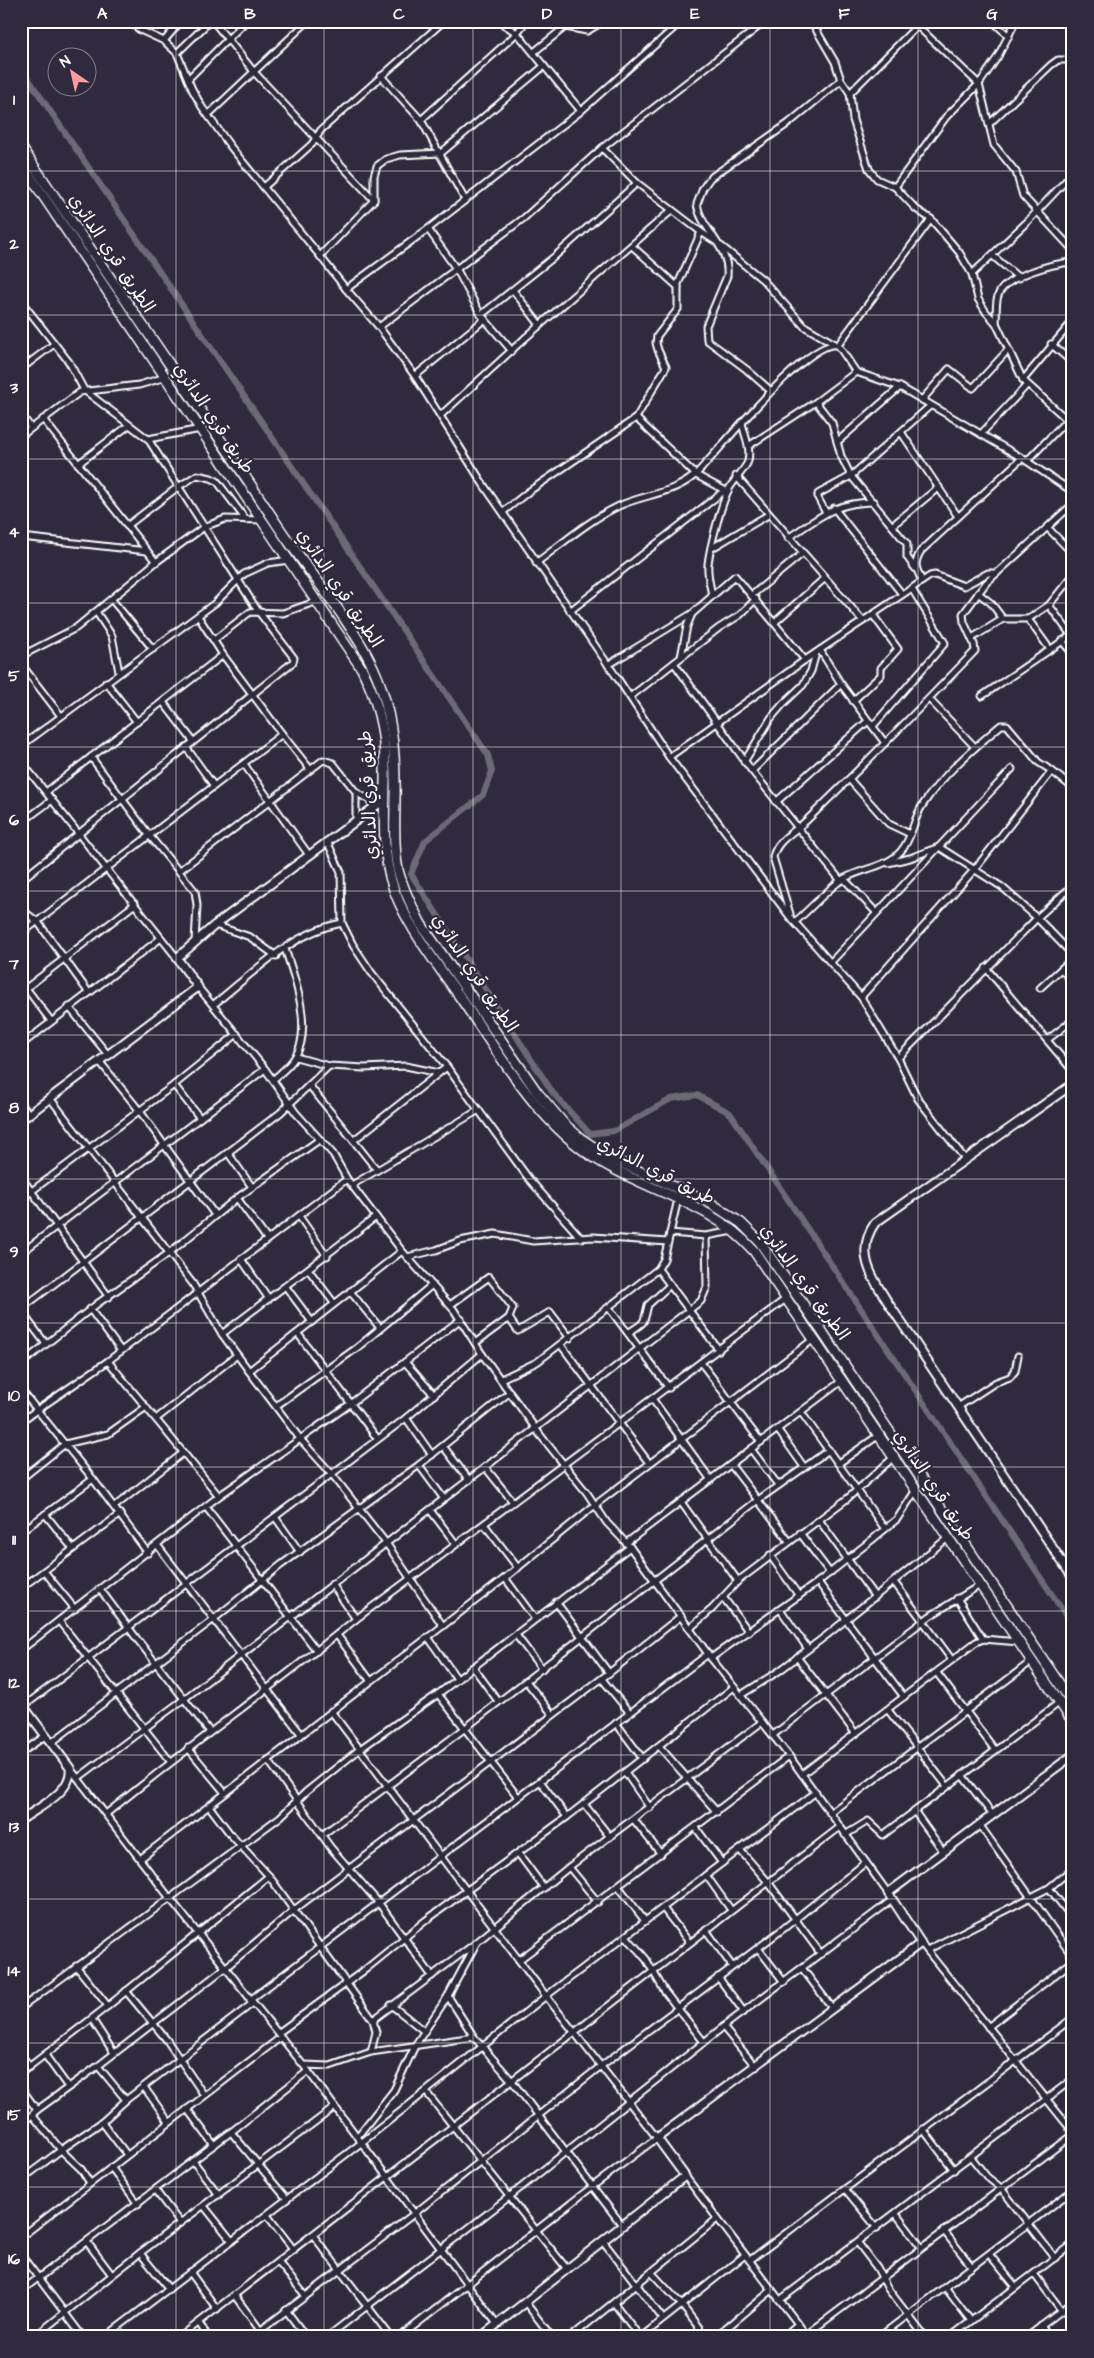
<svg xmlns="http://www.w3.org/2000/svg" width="1094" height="2358" viewBox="0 0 1094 2358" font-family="'Architects Daughter','Playpen Sans Arabic',sans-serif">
  <rect width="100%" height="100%" fill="#2f2a3d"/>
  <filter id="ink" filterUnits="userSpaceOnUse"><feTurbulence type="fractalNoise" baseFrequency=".02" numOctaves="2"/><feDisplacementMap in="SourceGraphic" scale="10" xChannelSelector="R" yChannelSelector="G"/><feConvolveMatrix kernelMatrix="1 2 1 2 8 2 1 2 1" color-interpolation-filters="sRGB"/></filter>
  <g filter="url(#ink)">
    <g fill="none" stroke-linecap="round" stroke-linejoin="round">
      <path stroke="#6d6a77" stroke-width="6" d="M21,68L488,755L492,771L483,795L425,841L411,874L553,1093L590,1134L614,1131L671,1099L697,1095L730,1113L1073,1626"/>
      <g stroke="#fff" stroke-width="9">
        <g id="street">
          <path d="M128,21L140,30L164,41L177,53L192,89L202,107L230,146L320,256"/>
          <path d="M213,21L255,73L374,200"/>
          <path d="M498,21L517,33L581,111"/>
          <path d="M811,21L835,62L841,80L850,93L853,120L869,169L877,179L895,187L916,209L931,219L959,252L972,274L978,299L986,312L996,323L1023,380L1073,425"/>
          <path d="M912,21L979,84L994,145L1016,172L1023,196L1073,250"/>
          <path d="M992,21L1009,36"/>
          <path d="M164,41L181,21"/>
          <path d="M534,52L565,27L587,31L604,21"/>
          <path d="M177,53L210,21"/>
          <path d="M544,66L441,153L400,155L386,159L377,166L374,176V200L320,256L346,289L379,327L415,376L483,484L618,679L669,757L790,917L861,997L898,1058L918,1099L965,1159"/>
          <path d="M381,76L421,120L465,200"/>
          <path d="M188,79L246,21"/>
          <path d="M850,93L917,26"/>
          <path d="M208,115L308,21"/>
          <path d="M421,120L517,33L526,21"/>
          <path d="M989,124L1051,65L1058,60H1073"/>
          <path d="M602,148L637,183L701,232"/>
          <path d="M264,187L312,144L321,130L444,21"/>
          <path d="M895,187L946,117L979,84L997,58L1016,21"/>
          <path d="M428,229L457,270L481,315L512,351"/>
          <path d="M632,246L678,287"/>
          <path d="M721,246L763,280L804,326L833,343"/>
          <path d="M993,256L1019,278"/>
          <path d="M972,274L1028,221L1073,173"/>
          <path d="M346,289L428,229L581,111L682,21"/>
          <path d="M513,290L540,325"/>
          <path d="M21,301L69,362L84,390L148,439L258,611L294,658L293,662L21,880"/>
          <path d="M481,315L554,257L637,183"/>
          <path d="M996,323C997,315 995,304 998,296C1003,276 1055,263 1073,262"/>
          <path d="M379,327L524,218L602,148L766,21"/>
          <path d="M1051,344L1073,363"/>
          <path d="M838,345L856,372L900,387L1022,458L1073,492"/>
          <path d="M21,369L54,344"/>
          <path d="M415,376L485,319"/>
          <path d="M1023,380L1073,321"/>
          <path d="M771,391L746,369L707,340L706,326L727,276C730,246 701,230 697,204L703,188L710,178L789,123L841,80"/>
          <path d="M922,400L949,369L973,388L1008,350"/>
          <path d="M816,402L832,423L841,456L851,476L907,544V557L915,568"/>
          <path d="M21,414L31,428"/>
          <path d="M441,415L524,339L672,210"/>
          <path d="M636,418L696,475L726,491"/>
          <path d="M43,419L156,562"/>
          <path d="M901,432L957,515"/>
          <path d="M981,434L1027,385"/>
          <path d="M21,436L80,392L139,385L166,377"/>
          <path d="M148,439L201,429"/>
          <path d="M837,442L900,387"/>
          <path d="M750,445L816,402L856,372"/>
          <path d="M1027,461L1067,420"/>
          <path d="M78,464L128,426"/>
          <path d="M736,476L863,621"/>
          <path d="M834,508L902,594"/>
          <path d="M503,512L528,492L636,418L666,367L658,350L656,343L657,336L678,309V284L701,232L715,241"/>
          <path d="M826,513L818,498V494L851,476L930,406"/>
          <path d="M893,525L939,487"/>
          <path d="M127,526L178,487L197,475L211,478L217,481L246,520"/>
          <path d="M1048,528L1073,554"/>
          <path d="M21,537L147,551"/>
          <path d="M788,538C820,517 835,502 874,502"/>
          <path d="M712,548L768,515"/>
          <path d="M536,563C563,543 590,519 621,505C646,494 677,493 697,473C720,450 808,338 838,345L931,219"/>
          <path d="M922,581C916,569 913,563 921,551L1022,458"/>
          <path d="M978,593L991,603L1003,619"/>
          <path d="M712,595C710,585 707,575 708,564C710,547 721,504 729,489C733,481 747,467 748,461C751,447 745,437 742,423"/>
          <path d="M752,595L803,553"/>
          <path d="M112,600L153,649"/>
          <path d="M1049,605L1071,635"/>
          <path d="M570,611L724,491"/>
          <path d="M97,613L112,636L119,672"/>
          <path d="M1028,619L1049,648"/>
          <path d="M775,622L825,578"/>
          <path d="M972,638L1003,619H1028L1049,605L1073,575"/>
          <path d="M214,640L250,612L283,613L318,601"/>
          <path d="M1062,641L1073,654"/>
          <path d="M820,650L841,684L885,743"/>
          <path d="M21,656L76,628L156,562L204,527L225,519L262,520"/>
          <path d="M681,657L687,626L692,614"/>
          <path d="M674,663L752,771L841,881"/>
          <path d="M21,664L61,716"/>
          <path d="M608,665L693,613L735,576L805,660"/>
          <path d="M106,682L137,722"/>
          <path d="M982,696L1073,634"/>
          <path d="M630,697L719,628L740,615L756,599"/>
          <path d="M929,699L975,747"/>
          <path d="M853,701L881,675V668L898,649L873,615"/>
          <path d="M163,702L193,741"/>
          <path d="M873,726L945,643L912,589"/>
          <path d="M282,734L310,769"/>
          <path d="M21,746L215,603L244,574L268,563L289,560"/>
          <path d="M186,747L214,786"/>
          <path d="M91,757L149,835L195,891L197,905L195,942"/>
          <path d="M669,757L805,660L930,576L935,575L964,586L988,573H997"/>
          <path d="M21,761L177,958"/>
          <path d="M744,762L771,718L783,704L803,685L811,671L816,653"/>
          <path d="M244,764L309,855"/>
          <path d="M752,771L841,684"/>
          <path d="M849,779L889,824L910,834"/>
          <path d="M46,792L223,655"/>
          <path d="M356,792V820"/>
          <path d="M776,802L868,721"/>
          <path d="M21,823L52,800"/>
          <path d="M327,841L341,872L342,923L353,945L371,972L447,1067L529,1179L580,1237"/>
          <path d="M888,863L910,858L939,847L1002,887L1037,918L1073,955"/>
          <path d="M179,871L323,760L333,763L356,792L377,805"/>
          <path d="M844,879L876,912"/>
          <path d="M21,909L38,922L89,993"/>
          <path d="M790,914L773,857C777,839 795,832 808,819C865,764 920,708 975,651L974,644L964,622L963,614L986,583L1073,504"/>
          <path d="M795,922C810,909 824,893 840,881C857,869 887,868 901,851C912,839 913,820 922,806C942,775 973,749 1001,725H1007L1038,762L1052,771L1073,788"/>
          <path d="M215,925L250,937L276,956"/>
          <path d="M21,934L282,734L223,655L198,616"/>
          <path d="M831,962L1012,769"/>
          <path d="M986,968L1073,1071"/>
          <path d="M1061,969L1073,982"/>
          <path d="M198,987L265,1069L296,1113L333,1154L347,1179L402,1251L454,1310L482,1354L541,1436L587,1493L607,1523L630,1547L711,1658L789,1756L888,1893"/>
          <path d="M26,988L51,1021"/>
          <path d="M1040,988L1073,958"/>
          <path d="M21,992L135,904"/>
          <path d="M861,997L975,869L1052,771"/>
          <path d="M213,1005C252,974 292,932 342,923"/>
          <path d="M69,1007L109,1056"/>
          <path d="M1047,1040L1073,1020"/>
          <path d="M21,1045L161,938"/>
          <path d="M296,1057L329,1066L364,1068L406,1066L439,1073L447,1067"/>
          <path d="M898,1058L1037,918L1073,885"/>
          <path d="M100,1062L139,1110L215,1215"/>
          <path d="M273,1080C280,1073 290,1066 295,1057C313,1029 295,978 285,949"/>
          <path d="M174,1085L200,1118"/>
          <path d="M309,1085L377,1170"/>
          <path d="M50,1098L193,1284L222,1334L249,1371L301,1440L331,1473L386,1543L443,1626"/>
          <path d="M21,1104L29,1114"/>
          <path d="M354,1140L439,1073"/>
          <path d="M228,1153L252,1187"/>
          <path d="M21,1177L109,1297"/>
          <path d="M352,1185L479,1110"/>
          <path d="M237,1198L267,1239"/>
          <path d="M21,1199L174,1085L237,1034"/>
          <path d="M299,1216L327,1256"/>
          <path d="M670,1233L706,1236L733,1231"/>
          <path d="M21,1253L265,1069"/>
          <path d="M407,1257L436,1250L460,1241L495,1234L533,1241L593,1237L668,1242"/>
          <path d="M241,1259L269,1299"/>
          <path d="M308,1269L334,1303"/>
          <path d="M658,1269L719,1350"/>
          <path d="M286,1287L312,1322"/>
          <path d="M350,1291L380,1328"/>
          <path d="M450,1305L489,1277L513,1308L509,1318L475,1343"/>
          <path d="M609,1308L669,1388"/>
          <path d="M21,1309L280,1113L329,1066"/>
          <path d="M90,1309L121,1351"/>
          <path d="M21,1311L46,1344"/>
          <path d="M509,1318L518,1331L550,1312L570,1338"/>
          <path d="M628,1333C646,1321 643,1325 648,1305L670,1285"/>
          <path d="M222,1334L376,1217"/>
          <path d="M298,1334L377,1438"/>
          <path d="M561,1345L649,1463"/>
          <path d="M108,1361L219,1496"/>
          <path d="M405,1362L434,1395"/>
          <path d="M21,1364L97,1304L169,1253L237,1198L319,1140"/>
          <path d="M702,1364L761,1442"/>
          <path d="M249,1371L402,1251"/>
          <path d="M501,1379L537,1362L658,1269L664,1259L678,1199"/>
          <path d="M21,1390L93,1479L148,1553"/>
          <path d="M653,1400L711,1480"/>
          <path d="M276,1406L358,1347L432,1285"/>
          <path d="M958,1407L996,1382L1010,1377L1015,1371L1018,1356"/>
          <path d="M801,1412L885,1529"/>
          <path d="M406,1418L432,1455"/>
          <path d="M156,1419L237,1355"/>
          <path d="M21,1421L108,1361L347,1179"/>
          <path d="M778,1430L804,1467"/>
          <path d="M443,1446L469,1480"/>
          <path d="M751,1449L778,1485"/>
          <path d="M839,1463L879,1435"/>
          <path d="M419,1465L444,1499"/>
          <path d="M731,1465L789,1541"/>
          <path d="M485,1467L513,1502"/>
          <path d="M21,1479L65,1444L108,1434L146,1407"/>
          <path d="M681,1502L738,1581"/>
          <path d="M114,1507L183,1453"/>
          <path d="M206,1507L317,1651"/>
          <path d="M430,1510L456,1544"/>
          <path d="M45,1514L73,1549"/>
          <path d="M275,1517L300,1552"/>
          <path d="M21,1518L28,1527"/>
          <path d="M819,1520L875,1597"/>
          <path d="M484,1524L518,1568"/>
          <path d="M21,1532L93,1479"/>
          <path d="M800,1533L830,1573"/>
          <path d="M626,1543L843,1380"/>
          <path d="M158,1546L301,1734"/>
          <path d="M770,1555L799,1596"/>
          <path d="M44,1571L75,1609"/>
          <path d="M505,1578L535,1619"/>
          <path d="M818,1582L904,1697"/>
          <path d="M894,1582L952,1660"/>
          <path d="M332,1584L356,1619"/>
          <path d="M21,1588L120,1514"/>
          <path d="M100,1589L137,1639L210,1732"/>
          <path d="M723,1597L749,1632"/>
          <path d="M957,1598L983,1639"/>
          <path d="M556,1602L609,1673"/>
          <path d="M780,1609L808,1649"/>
          <path d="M59,1621L170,1761"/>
          <path d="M690,1628L712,1609L738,1581L848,1498L894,1457"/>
          <path d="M337,1635L370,1680"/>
          <path d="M516,1635L542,1669"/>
          <path d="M428,1637L457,1679"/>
          <path d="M21,1650L219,1496L350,1404L461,1319"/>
          <path d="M797,1657L856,1734"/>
          <path d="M711,1658L818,1582L873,1539L897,1519L916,1490"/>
          <path d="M473,1667L498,1701"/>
          <path d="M937,1673L995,1750"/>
          <path d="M602,1679L629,1712"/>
          <path d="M526,1681L553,1715"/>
          <path d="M438,1694L518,1797"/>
          <path d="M741,1695L779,1671L827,1635L949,1537"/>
          <path d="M24,1706L406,1418L482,1354"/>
          <path d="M888,1710L947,1786"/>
          <path d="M331,1711L546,1996L657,2138L593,2186L400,2337"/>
          <path d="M616,1723L643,1759"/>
          <path d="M773,1735L930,1616L980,1585"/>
          <path d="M51,1743L214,1619L281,1565L419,1465L510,1392"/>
          <path d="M659,1746L717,1812"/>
          <path d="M188,1748L225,1793"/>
          <path d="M21,1753L45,1736"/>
          <path d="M268,1760L331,1848L378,1902L432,1976"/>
          <path d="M70,1768L169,1897L308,2071L497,2324"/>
          <path d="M625,1772L650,1808"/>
          <path d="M802,1774L976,1642L983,1639L1019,1642"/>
          <path d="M962,1775L992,1814"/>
          <path d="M78,1778L184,1699L701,1301L707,1287L706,1236"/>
          <path d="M540,1781L567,1817"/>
          <path d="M584,1804L610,1837"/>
          <path d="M209,1806L231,1835L269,1876L373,2020L376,2032L371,2052"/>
          <path d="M915,1812L943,1851"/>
          <path d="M830,1813L1032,1661"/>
          <path d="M106,1814C188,1747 274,1686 356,1619L787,1298"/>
          <path d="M634,1820L661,1854"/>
          <path d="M979,1824L1073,1957"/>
          <path d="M696,1828L722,1863"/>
          <path d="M322,1835L464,1729L758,1500L829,1450"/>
          <path d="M845,1835L868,1821L883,1835L1060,1702"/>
          <path d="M740,1850L768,1882L821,1954"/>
          <path d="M518,1853L544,1888"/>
          <path d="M140,1859L505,1578L595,1505L815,1338"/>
          <path d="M569,1867L598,1902"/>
          <path d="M706,1875L731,1910"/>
          <path d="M1066,1876L1073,1885"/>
          <path d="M619,1887L645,1921"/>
          <path d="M1049,1888L1073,1919"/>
          <path d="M663,1908L689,1942"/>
          <path d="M706,1930L732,1966"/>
          <path d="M626,1936L646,1959L665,1992L704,2042"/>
          <path d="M921,1943L1073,2132"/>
          <path d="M758,1948L784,1982"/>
          <path d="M927,1950L1049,1888L1073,1868"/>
          <path d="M519,1960L789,1756"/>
          <path d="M76,1966L108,2006"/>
          <path d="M802,1968L833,2009"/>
          <path d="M718,1977L744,2012"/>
          <path d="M126,1991L166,2039L204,2095"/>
          <path d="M448,1996L474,2037"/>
          <path d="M250,2000L708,1654"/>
          <path d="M391,2005L424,2031"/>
          <path d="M21,2008L280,1817L306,1792L360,1749L438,1694L630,1547"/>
          <path d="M92,2019L114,2053"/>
          <path d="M373,2020L477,1942L569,1867L762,1722"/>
          <path d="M723,2027L756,2067"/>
          <path d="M988,2027L1073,1961"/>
          <path d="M278,2033L366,1969L425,1921L567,1817L734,1687"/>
          <path d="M21,2055L30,2067"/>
          <path d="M45,2055L68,2087"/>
          <path d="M304,2065L330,2066L371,2052L474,2037L512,2081L622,2225"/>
          <path d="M98,2066L126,2100"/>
          <path d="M21,2073L108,2006L269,1876"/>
          <path d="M144,2087L169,2122"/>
          <path d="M21,2088L37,2110"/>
          <path d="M426,2092L567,2269"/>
          <path d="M187,2109L214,2145"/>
          <path d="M33,2116L61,2150L81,2169L90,2183"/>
          <path d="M102,2122L127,2155"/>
          <path d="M21,2125L37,2110L98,2066L225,1968L294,1910L609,1673L681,1616"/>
          <path d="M923,2129L954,2170"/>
          <path d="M231,2132L287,2199"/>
          <path d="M357,2137L394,2090L416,2044L448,1996L477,1942"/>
          <path d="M971,2157L987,2177L1001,2188L1055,2258"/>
          <path d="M193,2161L219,2195"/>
          <path d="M111,2167L138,2204"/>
          <path d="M685,2176L808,2337"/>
          <path d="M21,2180L61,2150L102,2122L126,2100L253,2003"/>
          <path d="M845,2189L877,2228"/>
          <path d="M155,2190L180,2223"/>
          <path d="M204,2206L232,2241"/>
          <path d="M896,2214L922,2248"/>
          <path d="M267,2215L294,2250"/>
          <path d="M944,2231L972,2267"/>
          <path d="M313,2235L391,2337"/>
          <path d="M21,2237L281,2037"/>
          <path d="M603,2241L663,2319"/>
          <path d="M87,2242L112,2275"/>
          <path d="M858,2243L877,2268L888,2289L925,2337"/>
          <path d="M140,2253L169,2289"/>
          <path d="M989,2254L1016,2287"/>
          <path d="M21,2255L83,2337"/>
          <path d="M750,2260L1073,2018"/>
          <path d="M278,2262L305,2295"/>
          <path d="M190,2272L217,2309"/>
          <path d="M652,2273L681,2304L706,2337"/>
          <path d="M1034,2274L1062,2311"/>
          <path d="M945,2287L971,2321"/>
          <path d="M21,2291L231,2132L308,2071"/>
          <path d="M235,2296L260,2330"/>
          <path d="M780,2300L1073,2079"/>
          <path d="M525,2302L552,2337"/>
          <path d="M614,2303L640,2337"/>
          <path d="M286,2310L306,2337"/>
          <path d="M199,2323L208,2337"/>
          <path d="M1041,2326L1049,2337"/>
          <path d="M806,2335L1073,2135"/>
          <path d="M34,2337L140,2253L335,2107"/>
          <path d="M105,2337L361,2143L546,1996L816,1792"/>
          <path d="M180,2337L840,1827"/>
          <path d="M252,2337L415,2213L601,2066L783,1929L865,1863"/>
          <path d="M327,2337L509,2197L723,2027L892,1900"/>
          <path d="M571,2337L717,2219"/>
          <path d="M641,2337L745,2255"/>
          <path d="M716,2337L772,2290"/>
          <path d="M783,2337L798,2324"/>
          <path d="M879,2337L1073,2190"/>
          <path d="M950,2337L1073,2244"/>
          <path d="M1027,2337L1073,2302"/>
        </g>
      </g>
      <g stroke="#fff" stroke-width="11">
        <g id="secondary">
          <path d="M1073,1084L875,1223C854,1253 873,1279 889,1304L1073,1578"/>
          <path d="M21,1120L198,987L177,958L215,925L384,800"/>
          <path d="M21,1703L70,1768C73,1792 37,1808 21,1820"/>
          <path d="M481,2337L685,2176L657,2138L921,1943L888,1893L1073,1755"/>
        </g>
      </g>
      <g stroke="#fff" stroke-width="12">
        <g id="highway">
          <path d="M21,147C106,273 194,398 278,526C308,571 350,619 373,667C392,707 396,755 395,799C395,822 393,847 398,870C403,889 412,907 421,924L537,1092L564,1124L580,1138L610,1158L712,1204L741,1223L759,1241L821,1330L1073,1704"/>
          <path d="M21,163L362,669C377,699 385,731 385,764C386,811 378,858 399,902C415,937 440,968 462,1000C502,1058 538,1123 598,1160C651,1193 711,1202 754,1251L1073,1722"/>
        </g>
      </g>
      <use href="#street" stroke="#2f2a3d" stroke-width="5"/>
      <use href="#secondary" stroke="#2f2a3d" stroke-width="7"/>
      <use href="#highway" stroke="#2f2a3d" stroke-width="9"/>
    </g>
  </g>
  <path fill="none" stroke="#fff" stroke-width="1" stroke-opacity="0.55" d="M176,21V2337M324,21V2337M473,21V2337M621,21V2337M770,21V2337M918,21V2337M21,171H1073M21,315H1073M21,459H1073M21,603H1073M21,747H1073M21,891H1073M21,1035H1073M21,1179H1073M21,1323H1073M21,1467H1073M21,1611H1073M21,1755H1073M21,1899H1073M21,2043H1073M21,2187H1073"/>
  <g text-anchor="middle" stroke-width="4.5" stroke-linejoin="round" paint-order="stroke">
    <g font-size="18" fill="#fff" stroke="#2f2a3d">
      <text transform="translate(112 253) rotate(56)" y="6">الطريق قري الدائري</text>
      <text transform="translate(214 418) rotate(56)" y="6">طريق قري الدائري</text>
      <text transform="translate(340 588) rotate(56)" y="6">الطريق قري الدائري</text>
      <text transform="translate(368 795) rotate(-93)" y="6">طريق قري الدائري</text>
      <text transform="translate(475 973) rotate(56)" y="6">الطريق قري الدائري</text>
      <text transform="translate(656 1170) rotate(27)" y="6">طريق قري الدائري</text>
      <text transform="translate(805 1282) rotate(54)" y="6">الطريق قري الدائري</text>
      <text transform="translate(934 1485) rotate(56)" y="6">طريق قري الدائري</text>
    </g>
  </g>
  <rect width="1094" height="2358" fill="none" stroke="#2f2a3d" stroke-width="55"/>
  <g transform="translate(72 72) rotate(326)"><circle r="24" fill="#2f2a3d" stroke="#827f8b"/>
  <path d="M0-4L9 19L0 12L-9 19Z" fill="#ff9aa2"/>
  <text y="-8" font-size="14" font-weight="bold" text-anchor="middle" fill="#ffffff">N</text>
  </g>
  <rect x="28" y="28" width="1038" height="2302" fill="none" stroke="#fff" stroke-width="2"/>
  <g font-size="16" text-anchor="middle" font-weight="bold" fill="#fff">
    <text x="102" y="19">A</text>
    <text x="250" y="19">B</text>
    <text x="399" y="19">C</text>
    <text x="547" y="19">D</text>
    <text x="695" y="19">E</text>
    <text x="844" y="19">F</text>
    <text x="992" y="19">G</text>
    <text x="14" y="105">1</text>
    <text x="14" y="249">2</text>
    <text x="14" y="393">3</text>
    <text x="14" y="537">4</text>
    <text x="14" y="681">5</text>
    <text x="14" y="825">6</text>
    <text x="14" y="969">7</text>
    <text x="14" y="1113">8</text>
    <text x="14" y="1257">9</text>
    <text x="14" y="1401">10</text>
    <text x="14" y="1545">11</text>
    <text x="14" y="1688">12</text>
    <text x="14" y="1832">13</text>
    <text x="14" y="1976">14</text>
    <text x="14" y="2120">15</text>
    <text x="14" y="2264">16</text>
  </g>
</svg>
